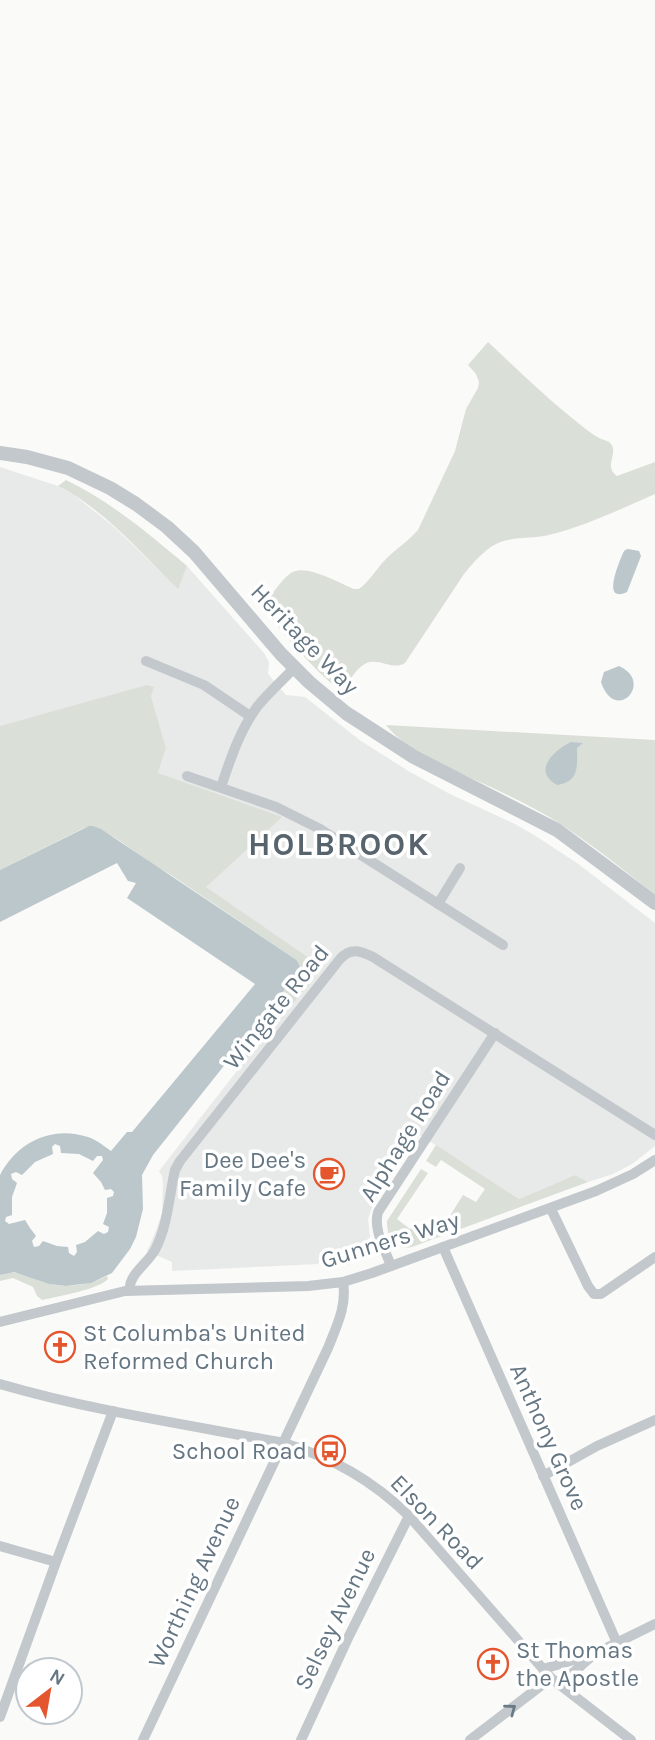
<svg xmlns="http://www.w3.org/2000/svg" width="655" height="1740" viewBox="0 0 655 1740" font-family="Karla,sans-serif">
  <rect width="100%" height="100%" fill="#fafaf8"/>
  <path fill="#e8e9e9" d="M0,467L58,486L74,495L113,526L178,588L187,566L264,653L269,662L268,674L286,695L305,697L361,741L410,772L450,794L515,824L534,835L577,863L655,923V1146L632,1164L613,1174L588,1182L575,1175L519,1199L420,1135L374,1202L368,1219L370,1237L348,1266L329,1251L318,1264L172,1271V1262L147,1251L155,1233L162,1213L163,1185L162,1176L159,1171L240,1067L312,981V960L205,887L158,773L166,748L151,696L34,717L0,726Z"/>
  <g fill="#dadfd7">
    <path d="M488,342C517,369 546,398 577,422C584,428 592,434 599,438C602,439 607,441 609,442C621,452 602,465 617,476L655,462V494C621,509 585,526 549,535C531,539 512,536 496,544C483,551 473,563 464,574L405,663C393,670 383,660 370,662C358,664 349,682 342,692C311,668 286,636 262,607C270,597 281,580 291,573C305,563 339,583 354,589H359C371,580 378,566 389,556C399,547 409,540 418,530L455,451L466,409L478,388L479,382L476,374L468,365Z"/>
    <path d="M66,480C111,502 148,533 187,566L178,589C142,554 103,508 58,486Z"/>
    <path d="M147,685L154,687L151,696L166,748L158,773L282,817L206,887L312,960V981L240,1067L229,1060L297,974L299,971L295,959L171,875C144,861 121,838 93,826L84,828L0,870V726Z"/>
    <path d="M386,725L655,740V894C616,865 577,831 533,808C502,791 469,778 437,762C418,752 399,742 386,725Z"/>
    <path d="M436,1145L519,1199L575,1175L588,1182L412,1247C394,1251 387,1237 387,1221L421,1169L428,1173L397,1219L410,1229L415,1227L421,1231L426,1222L441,1230L463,1195L476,1202L485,1189L441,1160L436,1167L426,1161Z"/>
    <path d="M11,1272C25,1273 37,1281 50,1284C70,1288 89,1285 107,1276L108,1279C97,1290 59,1296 42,1300L37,1296L33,1287L13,1278L0,1281V1275Z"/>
  </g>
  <g fill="#bbc7cb" fill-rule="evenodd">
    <path d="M628,549L639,551L641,556L627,592C601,604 619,563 623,553L625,550Z"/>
    <path d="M619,666C655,682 615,725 601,682L604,672Z"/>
    <path d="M571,742L583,743L577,748C577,765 580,782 557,785C532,771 553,751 571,742Z"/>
    <path d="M89,826H93L101,829L295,959C300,963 301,969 297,974L153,1155L142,1175L143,1209L136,1237L130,1249L112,1273L91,1283L66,1286L49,1284L14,1272L0,1275V1175C17,1142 52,1125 88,1137C97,1140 104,1146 111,1151L127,1132H132L255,984L127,898L136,883L128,881L117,863L0,922V870ZM55,1144L60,1146L61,1153L79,1154L93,1161L97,1156H102L103,1160L93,1173L101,1182L105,1190L111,1189L114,1192L113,1196L107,1198V1213L103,1224L109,1227L108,1232L104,1234L98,1231L85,1242L76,1245L77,1252L74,1256L69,1253L68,1247L57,1246L43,1241L39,1246L34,1247L32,1241L36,1236L30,1228L25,1220L9,1224L5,1221L6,1217L12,1215V1197L17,1183L12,1179L11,1174L16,1172L22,1175L35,1162L53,1154L52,1147Z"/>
  </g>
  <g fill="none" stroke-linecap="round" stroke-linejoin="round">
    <g stroke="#c3c8cc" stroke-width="10">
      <path d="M146,661L204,685L250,716"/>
      <path d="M187,776L276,807L320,829L503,945"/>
      <path d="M221,787C230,760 240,730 257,707C268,693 282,681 294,668"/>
      <path d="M438,904L460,868"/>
      <path d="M551,1209L588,1286L594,1294H601L655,1257"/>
      <path d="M443,1247L617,1643"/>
      <path d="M391,1266C385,1249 373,1230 378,1212L495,1033"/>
      <path d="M130,1290C128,1275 148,1263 155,1250C168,1225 169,1196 175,1170L180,1161L340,959C351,947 361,951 373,957L655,1135"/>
      <path d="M0,1322L125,1291L308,1286L343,1282L372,1273L596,1191L633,1174L655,1160"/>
      <path d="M0,1384C93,1411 189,1425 284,1443C333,1458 372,1480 409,1516L551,1678L631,1740"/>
      <path d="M543,1476L597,1446L655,1420"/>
      <path d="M0,1546L56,1562"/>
      <path d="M543,1669L594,1654L655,1624"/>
      <path d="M559,1685L592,1656"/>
      <path d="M0,1717L56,1562L113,1411"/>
      <path d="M143,1740L328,1348C337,1325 347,1306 343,1282"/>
      <path d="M301,1740L349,1636L409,1516"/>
      <path d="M470,1740L551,1678"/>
    </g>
    <path stroke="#c3c8cc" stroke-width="14" d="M0,453L27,457L68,468L110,488L136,504L167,527L194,552L281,654L309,682L346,713L414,757L557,830L655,903"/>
  </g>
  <defs><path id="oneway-chevron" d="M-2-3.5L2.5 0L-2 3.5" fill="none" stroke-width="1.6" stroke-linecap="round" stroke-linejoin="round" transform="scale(1.75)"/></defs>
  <use stroke="#6a7a87" href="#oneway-chevron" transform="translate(511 1709) rotate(-37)"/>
  <defs>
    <g id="cafe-ring" transform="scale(1.575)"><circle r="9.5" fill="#fff" stroke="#e4572e" stroke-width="1.5"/><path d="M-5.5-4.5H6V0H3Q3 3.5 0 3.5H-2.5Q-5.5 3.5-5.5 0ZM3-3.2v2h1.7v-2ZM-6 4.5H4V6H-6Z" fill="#e4572e"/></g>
    <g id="church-ring" transform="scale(1.575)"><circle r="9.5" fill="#fff" stroke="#e4572e" stroke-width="1.5"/><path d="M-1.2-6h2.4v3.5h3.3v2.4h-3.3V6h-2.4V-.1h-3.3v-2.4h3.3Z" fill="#e4572e"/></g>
    <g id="bus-ring" transform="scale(1.575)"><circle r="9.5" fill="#fff" stroke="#e4572e" stroke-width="1.5"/><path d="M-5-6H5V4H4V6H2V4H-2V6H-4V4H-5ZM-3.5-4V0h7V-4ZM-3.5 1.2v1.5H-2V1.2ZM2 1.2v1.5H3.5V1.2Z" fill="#e4572e"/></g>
  </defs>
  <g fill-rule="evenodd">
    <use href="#cafe-ring" x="329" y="1174"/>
    <use href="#church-ring" x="60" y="1347"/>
    <use href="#bus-ring" x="330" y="1451"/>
    <use href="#church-ring" x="493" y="1664"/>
  </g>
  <g text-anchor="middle" stroke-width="7" stroke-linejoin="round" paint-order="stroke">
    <g font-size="24" fill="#657683" stroke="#fff">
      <text transform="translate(305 639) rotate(46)" y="8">Heritage Way</text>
      <text transform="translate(276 1007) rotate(-51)" y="8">Wingate Road</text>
      <text transform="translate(405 1136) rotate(-58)" y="8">Alphage Road</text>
      <text transform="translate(390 1240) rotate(-17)" y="8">Gunners Way</text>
      <text transform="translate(549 1437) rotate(66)" y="8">Anthony Grove</text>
      <text transform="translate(437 1522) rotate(46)" y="8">Elson Road</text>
      <text transform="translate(194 1582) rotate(-65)" y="8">Worthing Avenue</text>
      <text transform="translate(335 1619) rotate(-64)" y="8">Selsey Avenue</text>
    </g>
    <g font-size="24" fill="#657683" stroke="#fff" text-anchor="end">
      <text x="306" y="1168">Dee Dee's<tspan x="306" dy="28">Family Cafe</tspan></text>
      <text x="83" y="1341" text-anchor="start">St Columba's United<tspan x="83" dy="28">Reformed Church</tspan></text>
      <text x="307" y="1459">School Road</text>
      <text x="516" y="1658" text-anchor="start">St Thomas<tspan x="516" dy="28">the Apostle</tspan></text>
    </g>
    <g font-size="32" font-weight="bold" letter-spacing="2" fill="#57646e" stroke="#fff">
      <text x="339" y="855">HOLBROOK</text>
    </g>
  </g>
  <g transform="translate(49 1691) rotate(31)"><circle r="33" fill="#ffffff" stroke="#c1c8cd" stroke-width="2"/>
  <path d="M0-5L12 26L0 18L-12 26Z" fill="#e4572e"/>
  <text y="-10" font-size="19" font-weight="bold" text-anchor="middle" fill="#657683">N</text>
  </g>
</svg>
